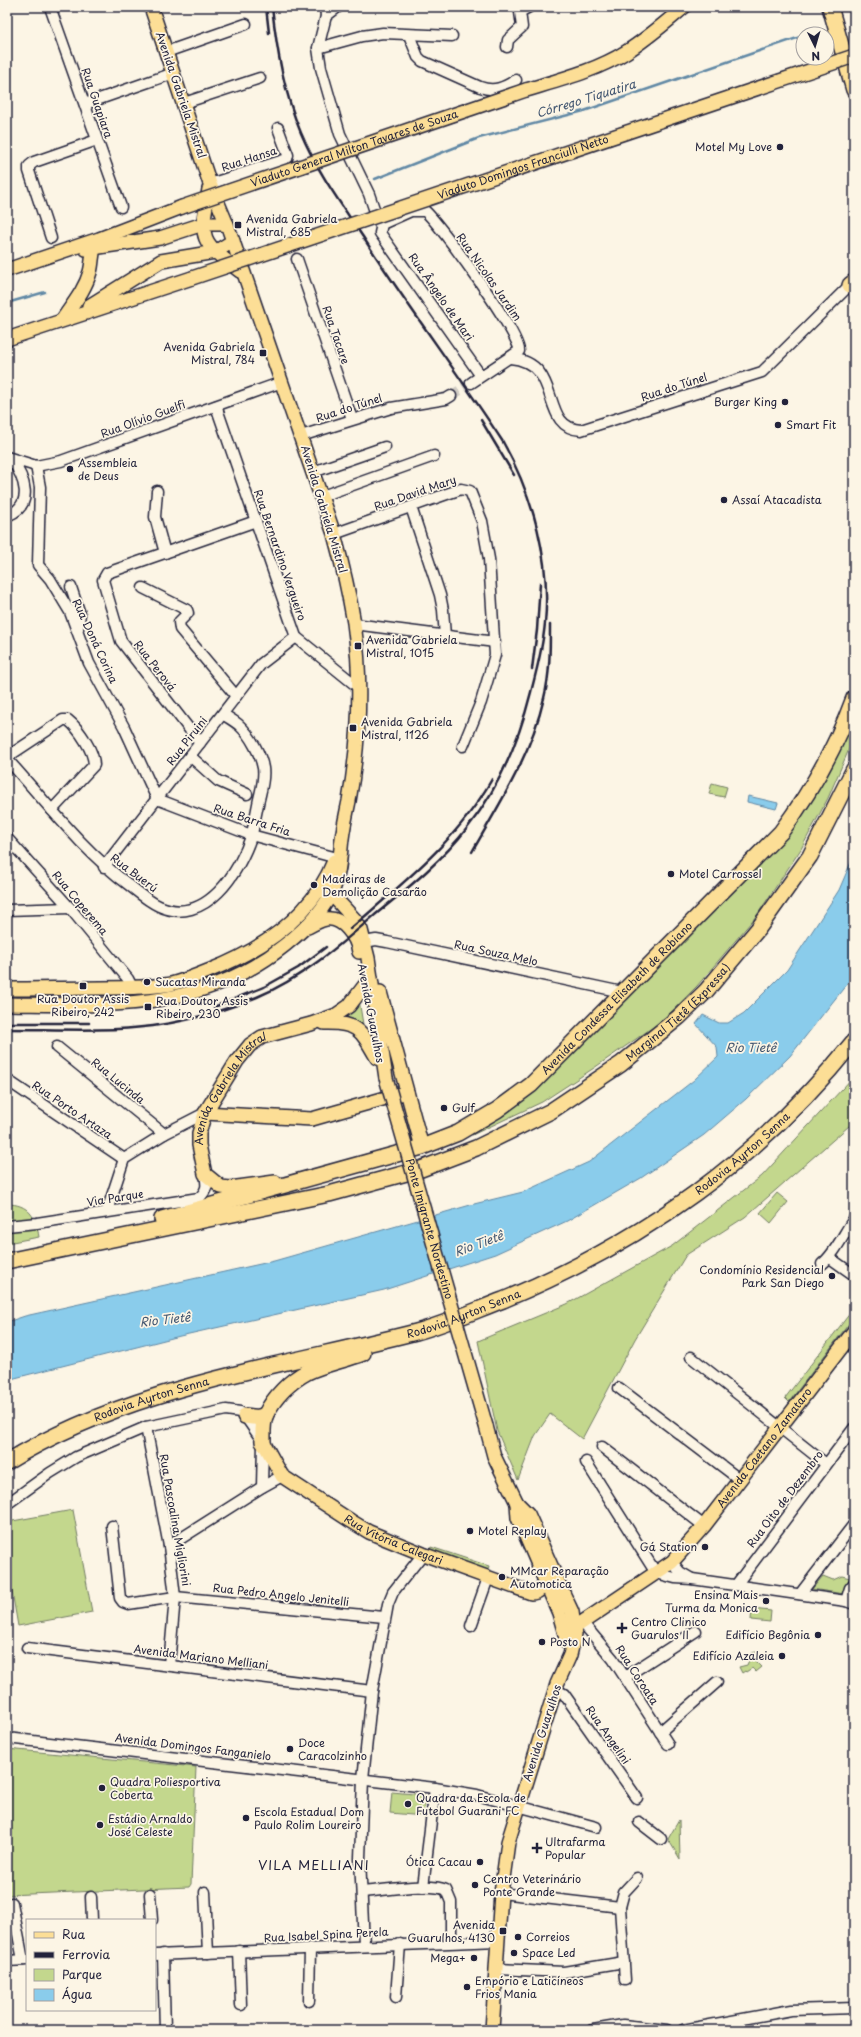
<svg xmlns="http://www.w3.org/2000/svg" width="861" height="2037" viewBox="0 0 861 2037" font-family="'Playpen Sans',sans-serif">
  <rect width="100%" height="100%" fill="#fcf5e5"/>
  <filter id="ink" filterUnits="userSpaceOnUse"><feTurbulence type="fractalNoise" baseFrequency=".025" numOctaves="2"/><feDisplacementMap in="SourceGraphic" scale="8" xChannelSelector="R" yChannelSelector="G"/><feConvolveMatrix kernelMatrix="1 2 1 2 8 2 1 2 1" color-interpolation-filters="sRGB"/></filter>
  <g filter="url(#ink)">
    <g fill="#c3d78d" stroke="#727c64">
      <path d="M854,717L853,740L828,798L801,849L757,915L697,986L662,1021L594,1068L542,1102L472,1135L522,1100L740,881L840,748Z"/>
      <path d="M712,783L727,787L724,797L709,794Z"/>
      <path d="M359,1000L364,1030L344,1017Z"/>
      <path d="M854,1076V1129L849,1126L745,1217L686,1255L635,1339L582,1439L550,1414L535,1436L518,1480L497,1431L478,1341L567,1304L672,1246L762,1176Z"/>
      <path d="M777,1193L788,1202L771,1223L760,1213Z"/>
      <path d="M7,1204C29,1204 36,1217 39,1237L7,1243Z"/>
      <path d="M854,1308V1317L789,1402L785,1398Z"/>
      <path d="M73,1510L92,1612L18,1626L7,1563V1522Z"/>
      <path d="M431,1547L489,1566L488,1570L430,1550Z"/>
      <path d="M823,1576L833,1580L842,1576L850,1578L844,1594L812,1589Z"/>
      <path d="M752,1609L771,1611L770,1622L751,1620Z"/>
      <path d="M756,1652L757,1662L762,1667L756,1672L752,1668L746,1672L745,1671L742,1673L739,1667L747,1665L752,1653Z"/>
      <path d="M7,1749L196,1767L191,1884L189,1887L7,1895Z"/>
      <path d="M392,1792L425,1795L423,1816L390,1813Z"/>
      <path d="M679,1820L680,1859L668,1839Z"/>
    </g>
    <g fill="#8acceb" stroke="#6088a5">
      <path d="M748,796L778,803L776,809L747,802Z"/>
      <path d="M854,855V975L790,1056L746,1099L704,1135L641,1178L567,1221L495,1254L384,1290L180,1336L7,1380V1322L25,1316L274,1261L474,1204L523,1192L589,1162L694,1080L718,1057L717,1047L696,1024L703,1015L719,1023H728L744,1013L787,970L839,890Z"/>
    </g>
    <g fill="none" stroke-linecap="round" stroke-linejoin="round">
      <g stroke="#6088a5" stroke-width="2.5">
        <path d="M810,34L815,32"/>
        <path d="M375,179L479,138L584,111L803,36"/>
        <path d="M7,303L45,292"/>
      </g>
      <path stroke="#d0cbc3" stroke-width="10" stroke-dasharray="10 5" stroke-linecap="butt" d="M451,396L471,383"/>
      <g stroke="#22223b" stroke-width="13">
        <g id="minor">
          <path d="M50,7L121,207"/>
          <path d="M325,7L326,16L318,48L321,68L340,134L369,194L379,223"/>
          <path d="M326,16L338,7"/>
          <path d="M409,35L418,57L422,61L480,87C494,92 504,88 516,80"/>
          <path d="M507,47L508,40L522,27L520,12L529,7"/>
          <path d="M318,48L362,36L383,33L452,36"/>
          <path d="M166,52L246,24"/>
          <path d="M184,103L260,78"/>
          <path d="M85,104L174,73"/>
          <path d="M210,184L287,159L288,155L278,128"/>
          <path d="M51,238L29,171V166L34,162L97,140"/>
          <path d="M297,259L352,419"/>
          <path d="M510,358C565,363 538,428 581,430L762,372L850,285"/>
          <path d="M471,383L519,351C523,338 440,224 425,211H411L382,224L380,233L481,376"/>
          <path d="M216,406L296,637L358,687"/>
          <path d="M301,436L391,408L446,399L451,396"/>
          <path d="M7,457L36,466L61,461L282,382"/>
          <path d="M36,466L40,487L38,565L50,579L70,612L89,663L124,727L157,799"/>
          <path d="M313,472L385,447"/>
          <path d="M157,491L155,517L165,553"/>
          <path d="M322,496L434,456"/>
          <path d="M411,507L440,595L443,610L445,636"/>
          <path d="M7,516C35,505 25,478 11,459"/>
          <path d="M334,534L461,489L470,491L482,521L489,559L495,655L481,702L463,746"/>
          <path d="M71,587L80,614L78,629"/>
          <path d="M143,588L187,610L188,613L179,622L180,629L236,696"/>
          <path d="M354,624L495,642"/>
          <path d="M200,743L121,641L103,580L107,573L256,521"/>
          <path d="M190,756L218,781L247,794"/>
          <path d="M7,757L63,720H68C79,729 94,751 94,765L52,810"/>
          <path d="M7,759C46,802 82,850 129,885C138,892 148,901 159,906C205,927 240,872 252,834C254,824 256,814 258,804C260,793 265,780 263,768C261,755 250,735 240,726C235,721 228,718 223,714"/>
          <path d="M157,799L251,835L341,859"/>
          <path d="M7,838L70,908L128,979L132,987"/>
          <path d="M104,867L261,664L296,637"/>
          <path d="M7,910L70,908"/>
          <path d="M364,942L376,940L387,942L622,992"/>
          <path d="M57,1047L164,1134"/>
          <path d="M7,1080L124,1159"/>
          <path d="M107,1211L124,1159L164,1134L205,1113"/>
          <path d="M7,1226L37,1223L199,1198C208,1190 207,1185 205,1174"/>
          <path d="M830,1258L854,1275"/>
          <path d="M822,1264C835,1254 844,1233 854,1219"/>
          <path d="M691,1357L826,1464"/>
          <path d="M619,1388L739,1479"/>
          <path d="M146,1427L169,1546L175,1597L169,1665"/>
          <path d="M602,1447L704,1526"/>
          <path d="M586,1462L656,1573L675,1578L692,1579L846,1601L854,1604"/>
          <path d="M7,1504L50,1473L76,1457L146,1427L226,1410L240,1412L245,1416L263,1442L262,1487"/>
          <path d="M112,1526L120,1598L123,1602L128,1604L175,1597L384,1617"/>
          <path d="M169,1546L262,1487L282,1476"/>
          <path d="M672,1562L680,1572L692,1579"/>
          <path d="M736,1585L854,1428"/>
          <path d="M800,1594L854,1524"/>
          <path d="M846,1601L850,1588L854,1583"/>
          <path d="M582,1622L613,1659L668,1744"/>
          <path d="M471,1626L488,1578"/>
          <path d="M27,1648L372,1691"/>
          <path d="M625,1677L696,1631"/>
          <path d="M555,1689L564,1694L637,1798"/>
          <path d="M660,1732L717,1682"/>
          <path d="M7,1738L435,1788L477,1795L596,1827"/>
          <path d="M639,1822L661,1839"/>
          <path d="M423,1887L435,1788"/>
          <path d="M205,1892L208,1953"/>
          <path d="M362,1892C381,1891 431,1882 446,1890L451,1902V1942"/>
          <path d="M501,1893L620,1907"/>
          <path d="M150,1894L152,1920"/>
          <path d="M91,1897L92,1920"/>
          <path d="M12,1903L23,1960"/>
          <path d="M364,1945L360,1858L363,1779L372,1691L388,1604L393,1592L423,1554"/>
          <path d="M239,1951L241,2005"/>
          <path d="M163,1954L165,2030"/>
          <path d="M155,1955L498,1941"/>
          <path d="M7,1961L27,1960"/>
          <path d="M496,1969L564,1972L624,1962"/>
          <path d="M625,1980L620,1907L624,1892L637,1878"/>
          <path d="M396,1997L400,1944"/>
          <path d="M309,2001L310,1948"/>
          <path d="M593,2030L623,2025L667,2030"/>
          <path d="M683,2030L791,2010L854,2008"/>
        </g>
      </g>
      <g stroke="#22223b" stroke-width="16">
        <g id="major">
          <path d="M526,90C559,80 596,71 626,52C647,39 665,23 684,7"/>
          <path d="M209,189C200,239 198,240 240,271"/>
          <path d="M86,249L160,238L203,224H227"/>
          <path d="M7,270L99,239L182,207"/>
          <path d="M89,306L161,261L215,252L233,241"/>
          <path d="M63,319C73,304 85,290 90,272C93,262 91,251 97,241"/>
          <path d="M7,339L192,278"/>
          <path d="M322,890L335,898L356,921L361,930L368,958L386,1078"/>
          <path d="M308,927C313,924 320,920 326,919C343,917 357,937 359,952"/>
          <path d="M7,989C38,989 70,988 101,988C124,988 148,988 171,984C183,981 196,976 208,971C262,950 312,916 334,861"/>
          <path d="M380,992L422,1147"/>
          <path d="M7,1004C108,1005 201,1013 285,945C304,930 325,910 334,887C339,874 340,861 341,848C342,832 346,816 349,801C359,744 362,680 354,623C349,593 342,563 334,534L228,227L210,184L151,7"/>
          <path d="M324,1023C358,1022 361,1030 377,1058"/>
          <path d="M205,1113L312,1119L407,1092"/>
          <path id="s1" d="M275,1182L230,1188L221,1187L205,1174L199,1145V1133L205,1113L237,1061L250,1045L262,1037L311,1024L336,1015L349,1006L365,985"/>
          <path d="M486,1426L494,1456L517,1503L528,1514L564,1595L572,1612L575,1634L570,1655L557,1684L508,1842L501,1893L492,2030"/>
          <path id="s2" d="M263,1442L282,1476L351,1521L369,1532L423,1554L531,1593C539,1593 542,1588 545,1581"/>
          <path d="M517,1503L518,1518L559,1613L565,1634L566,1642"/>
          <path id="s3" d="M565,1634L672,1562L704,1526L854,1331"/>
        </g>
      </g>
      <g stroke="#22223b" stroke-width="18">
        <g id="highway">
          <path d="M830,7L854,90"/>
          <path d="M850,285L854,282"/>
          <path id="s4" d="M162,1219L422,1147L458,1133L497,1110L531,1085L781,832C812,790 836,747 854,698"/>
          <path id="s5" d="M7,1261L329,1194L421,1169L476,1148L551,1111L621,1064L679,1017L706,991L758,929L810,856L854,769"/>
          <path d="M245,1416C253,1417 259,1419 266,1414"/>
          <path d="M263,1442C263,1433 262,1422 266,1414C274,1397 290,1381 307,1372C324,1364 345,1360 363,1353"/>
          <path id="s6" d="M7,1462C130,1386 279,1367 416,1332C446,1324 474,1311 503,1300C643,1242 759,1159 854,1041"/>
        </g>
      </g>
      <use href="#minor" stroke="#fcf5e5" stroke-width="10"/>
      <use href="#major" stroke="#fcde96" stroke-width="13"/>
      <use href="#highway" stroke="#fcde96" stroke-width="15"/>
      <g stroke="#22223b" stroke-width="2.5">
        <path d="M266,7L269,33"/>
        <path d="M481,420L514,475"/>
        <path d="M532,669L537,630L540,583"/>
        <path d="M472,852C500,803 531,755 544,698C550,675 550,649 550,625"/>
        <path d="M350,929C402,884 458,840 492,779"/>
        <path d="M214,1007L264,987L298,968L326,947"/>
        <path d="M7,1023H89"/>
        <path d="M7,1029C55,1029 105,1032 153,1026C188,1021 224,1011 257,997C301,979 340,945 376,914C408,888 443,860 468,827C499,788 519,740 531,692C537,669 543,647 545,623C551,561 533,496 503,442C458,373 408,307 363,237C341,204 317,171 301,133C284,93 277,51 272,7"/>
      </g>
      <g stroke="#22223b" stroke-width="16" stroke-linecap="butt">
        <g id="major-bridge">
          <path id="s7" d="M182,207L526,90"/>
          <path id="s8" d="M192,278L854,56"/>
          <path id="s9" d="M386,1078L486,1426"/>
        </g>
      </g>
      <use href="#major-bridge" stroke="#fcde96" stroke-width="13"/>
    </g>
  </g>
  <g fill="#22223b" stroke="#fcf5e5" stroke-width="1.5">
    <circle cx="780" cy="147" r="4"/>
    <rect x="234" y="221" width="8" height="8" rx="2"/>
    <rect x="259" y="349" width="8" height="8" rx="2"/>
    <circle cx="785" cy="402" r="4"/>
    <circle cx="778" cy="425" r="4"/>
    <circle cx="70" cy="469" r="4"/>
    <circle cx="724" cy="500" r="4"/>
    <rect x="354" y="642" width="8" height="8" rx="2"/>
    <rect x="349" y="724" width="8" height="8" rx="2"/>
    <circle cx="671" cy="874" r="4"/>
    <circle cx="314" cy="885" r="4"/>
    <circle cx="147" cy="982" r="4"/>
    <rect x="79" y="982" width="8" height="8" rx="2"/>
    <rect x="144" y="1003" width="8" height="8" rx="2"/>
    <circle cx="444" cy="1108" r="4"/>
    <circle cx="832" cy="1276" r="4"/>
    <circle cx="470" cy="1531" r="4"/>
    <circle cx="705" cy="1547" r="4"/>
    <circle cx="502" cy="1577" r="4"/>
    <circle cx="766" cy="1601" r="4"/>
    <path d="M620 1622h4v4h4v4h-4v4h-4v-4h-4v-4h4z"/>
    <circle cx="818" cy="1635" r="4"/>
    <circle cx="542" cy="1642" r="4"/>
    <circle cx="782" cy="1656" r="4"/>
    <circle cx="290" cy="1749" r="4"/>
    <circle cx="102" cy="1788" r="4"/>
    <circle cx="408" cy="1804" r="4"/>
    <circle cx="246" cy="1818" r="4"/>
    <circle cx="100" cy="1825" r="4"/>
    <path d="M535 1842h4v4h4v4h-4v4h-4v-4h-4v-4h4z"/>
    <circle cx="480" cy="1862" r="4"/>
    <circle cx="475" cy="1885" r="4"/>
    <rect x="499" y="1927" width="8" height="8" rx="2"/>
    <circle cx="518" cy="1937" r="4"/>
    <circle cx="514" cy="1953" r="4"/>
    <circle cx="474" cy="1958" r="4"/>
    <circle cx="467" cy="1987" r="4"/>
  </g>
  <g text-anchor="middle" stroke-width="3.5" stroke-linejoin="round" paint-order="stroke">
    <g font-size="11" fill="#22223b" stroke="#fcf5e5">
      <text transform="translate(181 95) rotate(71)" y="4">Avenida Gabriela Mistral</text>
      <text transform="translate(97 103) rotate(71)" y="4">Rua Guapiara</text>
      <text dy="4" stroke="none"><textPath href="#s7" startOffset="182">Viaduto General Milton Tavares de Souza</textPath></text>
      <text transform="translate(249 159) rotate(-18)" y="4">Rua Hansa</text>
      <text dy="4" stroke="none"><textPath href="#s8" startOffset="349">Viaduto Domingos Franciulli Netto</textPath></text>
      <text transform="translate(489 277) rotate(55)" y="4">Rua Nicolas Jardim</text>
      <text transform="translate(441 297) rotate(55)" y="4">Rua Ângelo de Mari</text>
      <text transform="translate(336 335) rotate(71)" y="4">Rua Tacare</text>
      <text transform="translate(674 387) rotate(-18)" y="4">Rua do Túnel</text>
      <text transform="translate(349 408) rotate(-18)" y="4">Rua do Túnel</text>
      <text transform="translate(143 419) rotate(-20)" y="4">Rua Olívio Guelfi</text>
      <text transform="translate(415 493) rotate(-19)" y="4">Rua David Mary</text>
      <text transform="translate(324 509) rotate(73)" y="4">Avenida Gabriela Mistral</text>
      <text transform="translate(280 555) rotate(71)" y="4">Rua Bernardino Vergueiro</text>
      <text transform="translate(95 641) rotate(65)" y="4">Rua Doná Corina</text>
      <text transform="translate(155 666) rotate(52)" y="4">Rua Perová</text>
      <text transform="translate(187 741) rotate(-52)" y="4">Rua Piruini</text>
      <text transform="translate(252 820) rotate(18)" y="4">Rua Barra Fria</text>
      <text transform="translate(134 873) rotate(37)" y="4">Rua Buerú</text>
      <text transform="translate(80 903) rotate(50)" y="4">Rua Coperema</text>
      <text transform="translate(496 953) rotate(12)" y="4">Rua Souza Melo</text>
      <text dy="4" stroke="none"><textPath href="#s4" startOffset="518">Avenida Condessa Elisabeth de Robiano</textPath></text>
      <text dy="4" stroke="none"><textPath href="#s5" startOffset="728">Marginal Tietê (Expressa)</textPath></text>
      <text transform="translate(371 1013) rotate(79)" y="4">Avenida Guarulhos</text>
      <text transform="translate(118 1081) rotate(39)" y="4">Rua Lucinda</text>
      <text dy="4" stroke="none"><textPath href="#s1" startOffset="171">Avenida Gabriela Mistral</textPath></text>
      <text transform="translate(72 1110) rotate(34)" y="4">Rua Porto Artaza</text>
      <text dy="4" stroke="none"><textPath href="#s6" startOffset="806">Rodovia Ayrton Senna</textPath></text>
      <text transform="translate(115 1198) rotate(-9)" y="4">Via Parque</text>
      <text dy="4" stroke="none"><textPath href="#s9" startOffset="157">Ponte Imigrante Nordestino</textPath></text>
      <text dy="4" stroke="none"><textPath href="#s6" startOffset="482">Rodovia Ayrton Senna</textPath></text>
      <text dy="4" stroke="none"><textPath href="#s6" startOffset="158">Rodovia Ayrton Senna</textPath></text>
      <text dy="4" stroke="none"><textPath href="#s3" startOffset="276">Avenida Caetano Zamataro</textPath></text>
      <text transform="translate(785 1499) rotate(-53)" y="4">Rua Oito de Dezembro</text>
      <text transform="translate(175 1520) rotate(80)" y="4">Rua Pascoalina Migliorini</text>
      <text dy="4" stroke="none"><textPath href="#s2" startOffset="168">Rua Vitória Calegari</textPath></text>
      <text transform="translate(281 1595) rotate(6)" y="4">Rua Pedro Angelo Jenitelli</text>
      <text transform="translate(201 1657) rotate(7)" y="4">Avenida Mariano Melliani</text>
      <text transform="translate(637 1675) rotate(57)" y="4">Rua Coroata</text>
      <text transform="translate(542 1733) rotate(-72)" y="4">Avenida Guarulhos</text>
      <text transform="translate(608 1735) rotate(55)" y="4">Rua Angelini</text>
      <text transform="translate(193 1747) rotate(7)" y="4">Avenida Domingos Fanganielo</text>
      <text transform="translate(326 1935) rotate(-3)" y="4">Rua Isabel Spina Perela</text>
    </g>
    <g font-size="11" fill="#22223b" stroke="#fcf5e5" text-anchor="start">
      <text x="772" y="151" text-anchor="end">Motel My Love</text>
      <text x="246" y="223">Avenida Gabriela<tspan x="246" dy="13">Mistral, 685</tspan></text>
      <text x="255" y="351" text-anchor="end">Avenida Gabriela<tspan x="255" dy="13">Mistral, 784</tspan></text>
      <text x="777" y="406" text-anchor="end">Burger King</text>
      <text x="786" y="429">Smart Fit</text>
      <text x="78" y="467">Assembleia<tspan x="78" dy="13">de Deus</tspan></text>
      <text x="732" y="504">Assaí Atacadista</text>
      <text x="366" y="644">Avenida Gabriela<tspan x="366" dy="13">Mistral, 1015</tspan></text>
      <text x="361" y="726">Avenida Gabriela<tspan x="361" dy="13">Mistral, 1126</tspan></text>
      <text x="679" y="878">Motel Carrossel</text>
      <text x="322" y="883">Madeiras de<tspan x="322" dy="13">Demolição Casarão</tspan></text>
      <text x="155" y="986">Sucatas Miranda</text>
      <text x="83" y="1003" text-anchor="middle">Rua Doutor Assis<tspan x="83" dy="13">Ribeiro, 242</tspan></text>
      <text x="156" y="1005">Rua Doutor Assis<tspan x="156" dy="13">Ribeiro, 230</tspan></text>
      <text x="452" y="1112">Gulf</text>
      <text x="824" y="1274" text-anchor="end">Condomínio Residencial<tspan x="824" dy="13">Park San Diego</tspan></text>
      <text x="478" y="1535">Motel Replay</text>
      <text x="697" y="1551" text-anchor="end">Gá Station</text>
      <text x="510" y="1575">MMcar Reparação<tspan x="510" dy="13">Automotica</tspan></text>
      <text x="758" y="1599" text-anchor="end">Ensina Mais<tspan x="758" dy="13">Turma da Monica</tspan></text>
      <text x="631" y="1626">Centro Clinico<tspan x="631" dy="13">Guarulos II</tspan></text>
      <text x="810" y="1639" text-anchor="end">Edifício Begônia</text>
      <text x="550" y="1646">Posto N</text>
      <text x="774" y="1660" text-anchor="end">Edifício Azaleia</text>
      <text x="298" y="1747">Doce<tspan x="298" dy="13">Caracolzinho</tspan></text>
      <text x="110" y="1786">Quadra Poliesportiva<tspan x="110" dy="13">Coberta</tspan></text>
      <text x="416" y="1802">Quadra da Escola de<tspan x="416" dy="13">Futebol Guarani FC</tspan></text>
      <text x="254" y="1816">Escola Estadual Dom<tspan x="254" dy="13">Paulo Rolim Loureiro</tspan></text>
      <text x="108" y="1823">Estádio Arnaldo<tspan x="108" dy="13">José Celeste</tspan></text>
      <text x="545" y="1846">Ultrafarma<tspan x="545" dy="13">Popular</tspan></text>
      <text x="472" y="1866" text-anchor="end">Ótica Cacau</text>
      <text x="483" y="1883">Centro Veterinário<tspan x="483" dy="13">Ponte Grande</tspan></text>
      <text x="495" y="1929" text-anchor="end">Avenida<tspan x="495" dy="13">Guarulhos, 4130</tspan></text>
      <text x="526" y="1941">Correios</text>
      <text x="522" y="1957">Space Led</text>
      <text x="466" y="1962" text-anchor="end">Mega+</text>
      <text x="475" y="1985">Empório e Laticíneos<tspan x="475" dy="13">Frios Mania</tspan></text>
    </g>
    <g font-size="12" font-style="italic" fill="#415570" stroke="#fcf5e5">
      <text transform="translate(586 99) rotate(-17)" y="4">Córrego Tiquatira</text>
      <text x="751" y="1052">Rio Tietê</text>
      <text transform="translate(479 1244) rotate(-20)" y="4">Rio Tietê</text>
      <text transform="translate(165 1320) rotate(-6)" y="4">Rio Tietê</text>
    </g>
    <g font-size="13" letter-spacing="1" fill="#22223b" stroke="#fcf5e5">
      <text x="314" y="1870">VILA MELLIANI</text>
    </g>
  </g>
  <rect width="861" height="2037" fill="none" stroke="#fcf5e5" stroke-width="24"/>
  <rect x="12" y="12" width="837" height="2013" fill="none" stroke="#22223b" stroke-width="1.5" filter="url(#ink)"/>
  <rect x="26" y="1919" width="130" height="92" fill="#fcf5e5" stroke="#a5a1a1"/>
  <rect x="34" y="1932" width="20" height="6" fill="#fcde96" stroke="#a5a1a1"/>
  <text x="62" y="1939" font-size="12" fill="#22223b">Rua</text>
  <rect x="34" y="1952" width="20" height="6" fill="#22223b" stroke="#a5a1a1"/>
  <text x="62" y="1959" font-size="12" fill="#22223b">Ferrovia</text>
  <rect x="34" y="1969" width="20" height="12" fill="#c3d78d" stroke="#a5a1a1"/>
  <text x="62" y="1979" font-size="12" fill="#22223b">Parque</text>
  <rect x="34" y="1989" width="20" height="12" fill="#8acceb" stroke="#a5a1a1"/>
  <text x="62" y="1999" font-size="12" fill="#22223b">Água</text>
  <g transform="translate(815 46) rotate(175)"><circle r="19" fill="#fcf5e5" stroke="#a5a1a1"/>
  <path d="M0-3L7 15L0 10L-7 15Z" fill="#22223b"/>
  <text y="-6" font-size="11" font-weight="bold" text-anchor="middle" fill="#22223b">N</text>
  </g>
</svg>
